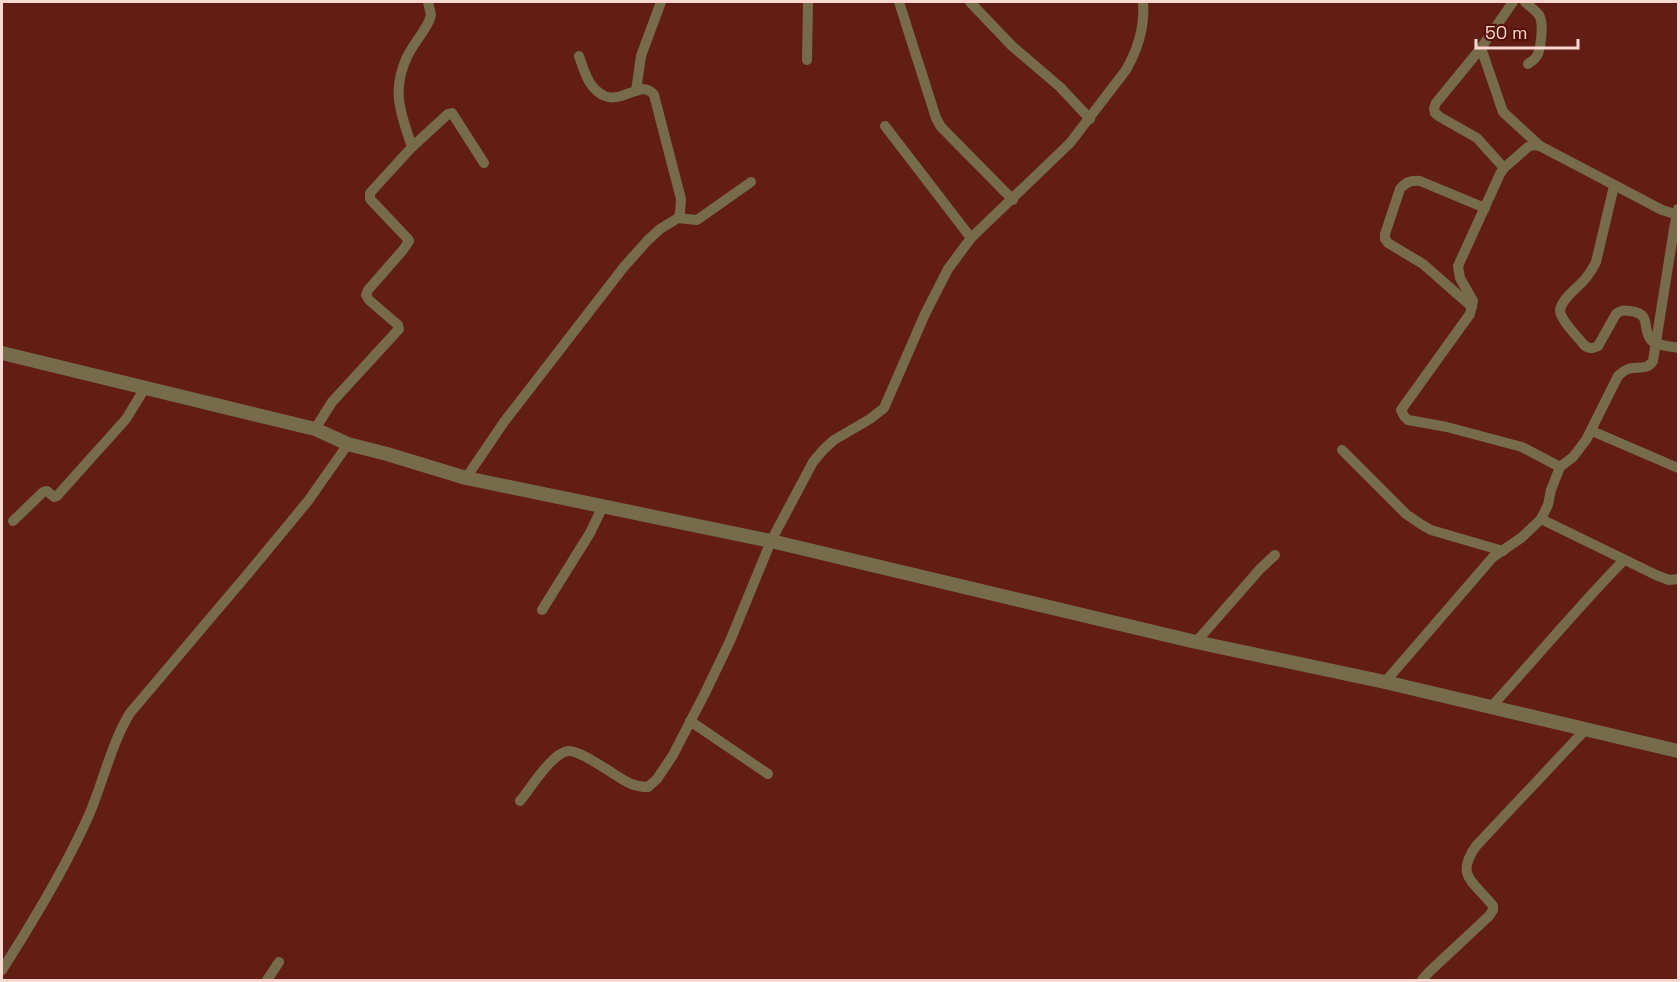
<svg xmlns="http://www.w3.org/2000/svg" width="1680" height="982" viewBox="0 0 1680 982" font-family="'Space Grotesk',sans-serif">
  <rect width="100%" height="100%" fill="#621e14"/>
  <g fill="none" stroke-linecap="round" stroke-linejoin="round">
    <g stroke="#766b4b" stroke-width="10">
      <path d="M899,2L936,118L941,127L1013,200"/>
      <path d="M970,2L1012,46L1060,87L1090,119"/>
      <path d="M1525,2C1529,6 1535,10 1539,15C1544,23 1541,45 1538,54C1536,59 1532,61 1528,64"/>
      <path d="M1481,48L1503,112L1540,146"/>
      <path d="M807,60L808,2"/>
      <path d="M636,91L641,56L661,2"/>
      <path d="M885,126L971,238"/>
      <path d="M412,147C401,114 391,91 407,57C413,44 423,34 429,21L431,15L428,2"/>
      <path d="M1504,168L1477,138L1440,117L1435,113L1434,108L1436,103L1481,48L1513,2"/>
      <path d="M1614,186L1596,262C1593,268 1590,273 1586,278C1579,287 1555,303 1561,315C1566,326 1577,336 1584,345C1589,349 1592,349 1598,346L1616,314C1621,310 1624,310 1630,311C1653,314 1641,328 1651,340C1656,346 1671,346 1678,348"/>
      <path d="M678,218L697,220L751,182"/>
      <path d="M1472,307L1423,264L1388,243L1385,239V234L1400,189C1406,182 1411,180 1420,181L1485,208"/>
      <path d="M315,429L332,402L399,329L398,325L369,300L366,295L368,290L403,250L409,241L408,239L370,199V193L412,147L448,114L452,113L484,163"/>
      <path d="M1592,431L1678,468"/>
      <path d="M1342,450L1406,514L1419,523L1431,530L1503,551"/>
      <path d="M1560,467L1522,447L1447,427L1408,420L1404,416L1401,410L1470,314L1473,301L1460,278L1458,266L1500,174L1504,168L1528,147L1533,145L1540,146L1662,210L1678,215"/>
      <path d="M466,478L504,422L623,268L647,241L660,229L678,218L680,213L681,199L654,95C639,74 615,119 590,83C585,75 582,65 579,56"/>
      <path d="M1541,519L1656,575L1669,580L1678,579"/>
      <path d="M13,521L43,492L47,491L54,497L57,496L126,419L145,388"/>
      <path d="M542,610L590,533L603,506"/>
      <path d="M1196,642L1260,569L1275,555"/>
      <path d="M1385,682L1493,557L1521,538L1541,519L1548,505L1551,490L1560,467L1573,457L1586,440L1618,376C1619,375 1625,370 1626,370C1635,365 1646,372 1653,361L1674,229L1678,209"/>
      <path d="M1491,707C1536,658 1578,607 1624,560"/>
      <path d="M690,721L768,774"/>
      <path d="M520,801C530,789 552,753 568,751C579,750 604,768 614,774C627,782 633,787 648,787L657,779L673,755L705,693L730,641L771,541L813,462L824,449L834,440L870,419L884,408L925,314L948,269L971,238L1070,143L1126,70C1138,49 1145,26 1143,2"/>
      <path d="M2,970C34,920 65,869 89,815C103,782 112,742 130,713L251,570L308,501L348,444"/>
      <path d="M267,980L279,962"/>
      <path d="M1422,980L1428,973L1489,916L1493,910V906C1475,882 1454,877 1476,846L1586,729"/>
    </g>
    <path stroke="#766b4b" stroke-width="14" d="M2,353L315,429L348,444L387,454L466,478L771,541L1196,642L1385,682L1678,751"/>
  </g>
  <rect width="1680" height="982" fill="none" stroke="#fad7d1" stroke-width="6"/>
  <path d="M1476 39v9h102v-9" fill="none" stroke="#fad7d1" stroke-width="3"/>
  <text x="1485" y="39" font-size="18" fill="#fad7d1" stroke="#561209" stroke-width="4.5" paint-order="stroke">50 m</text>
</svg>
